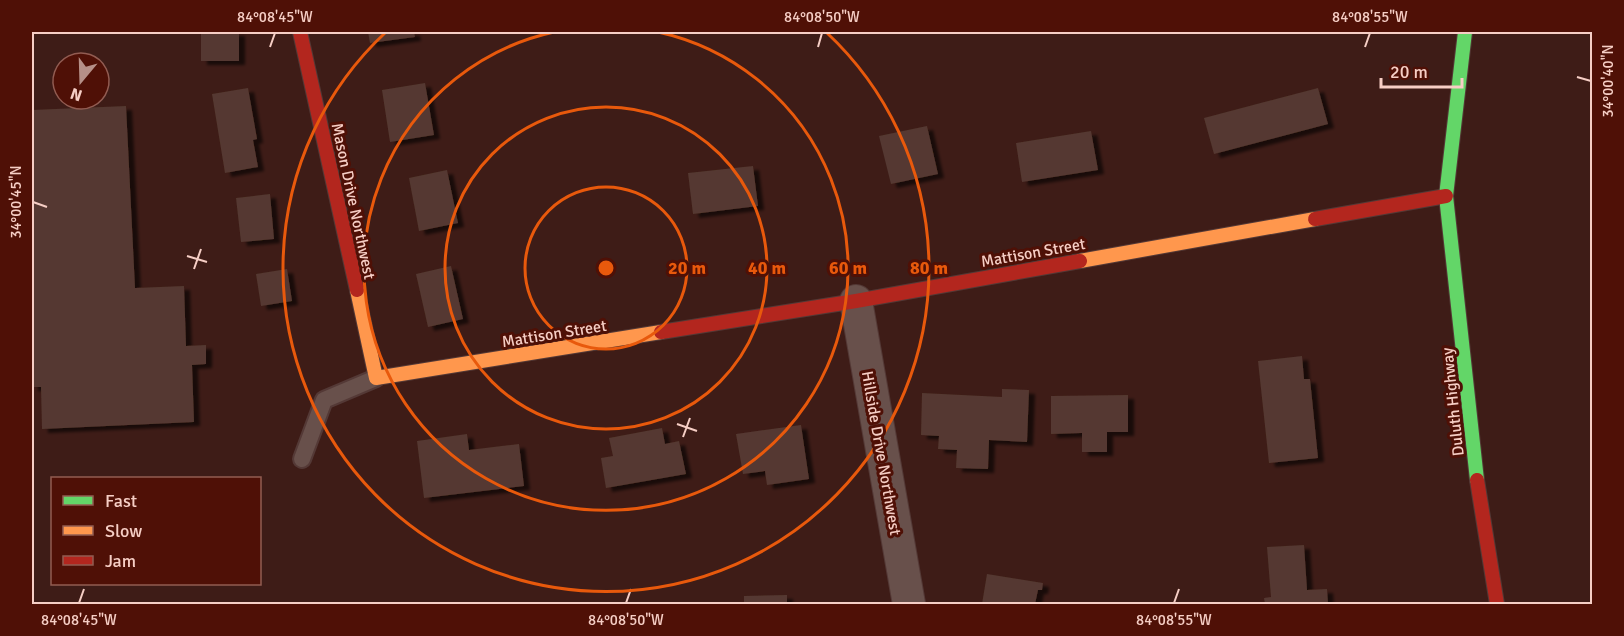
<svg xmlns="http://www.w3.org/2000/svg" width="1624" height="636" viewBox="0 0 1624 636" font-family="Signika,sans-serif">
  <defs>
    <filter id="shadow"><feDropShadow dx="6" dy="4" stdDeviation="1.5" flood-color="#0009"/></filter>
  </defs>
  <rect width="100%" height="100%" fill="#3e1c17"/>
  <g fill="#543930" filter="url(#shadow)">
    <rect x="201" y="32" width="38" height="29"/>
    <path d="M368,32H414L415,37L370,43Z"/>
    <path d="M425,83L434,135L390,142L382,90Z"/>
    <path d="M248,88L257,139L253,140L258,167L225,173L212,94Z"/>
    <path d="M1318,88L1328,124L1214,154L1204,118Z"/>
    <path d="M126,106L135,288L184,286L186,346L206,345V364L192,365L194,422L42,429L41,387H32V110Z"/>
    <path d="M927,126L938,174L891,184L879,136Z"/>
    <path d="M1091,131L1098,170L1022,182L1016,143Z"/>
    <path d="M753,166L758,206L693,214L688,173Z"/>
    <path d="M447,170L458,223L419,231L409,178Z"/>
    <path d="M270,194L274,239L241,242L236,198Z"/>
    <path d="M451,266L463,319L428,327L416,274Z"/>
    <path d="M287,269L292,301L261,306L256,274Z"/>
    <path d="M1302,356L1304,379H1310L1318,458L1269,463L1258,361Z"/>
    <path d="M1002,389L1029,390L1027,442L989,440L988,469L956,468L957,450L938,449L939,436L921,435L922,393L1002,397Z"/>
    <path d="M1128,395V432H1107V452H1082V433L1051,434V396Z"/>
    <path d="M801,425L809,479L767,485L765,471L743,474L736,434Z"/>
    <path d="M662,428L665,444L679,441L686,474L606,488L601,458L613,456L609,438Z"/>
    <path d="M467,434L469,450L519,444L524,486L424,498L417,441Z"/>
    <path d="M1304,545L1307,590L1327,589L1328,604H1265L1264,598L1271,597L1267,547Z"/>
    <path d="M987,574L1043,583L1042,590H1038L1035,604H982Z"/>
    <path d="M787,595V604H744V596Z"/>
  </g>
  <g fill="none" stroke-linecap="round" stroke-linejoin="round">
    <g stroke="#543936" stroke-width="20">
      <path id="lane" d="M302,459L324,400L376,378"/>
    </g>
    <g stroke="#543936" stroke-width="34">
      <path id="street" d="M856,301L909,604"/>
    </g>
    <g stroke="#543936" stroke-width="16">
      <path id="fast" d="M1465,32L1446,196L1477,480"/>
    </g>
    <g stroke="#543936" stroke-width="16">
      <g id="slow">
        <path d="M1080,261L1315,219"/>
        <path d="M357,290L376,378L661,332"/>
      </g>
    </g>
    <g stroke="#543936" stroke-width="16">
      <g id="jam">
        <path d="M300,32L357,290"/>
        <path d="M1315,219L1446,196"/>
        <path d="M661,332L856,301L1080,261"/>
        <path d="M1477,480L1497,604"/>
      </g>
    </g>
    <use href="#lane" stroke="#68504b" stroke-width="16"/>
    <use href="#street" stroke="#68504b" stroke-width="32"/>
    <use href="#fast" stroke="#63d668" stroke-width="14"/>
    <use href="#slow" stroke="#ff974d" stroke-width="14"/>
    <use href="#jam" stroke="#b3261e" stroke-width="14"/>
  </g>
  <path fill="none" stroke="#f6cec5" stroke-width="2" d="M270,47L275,33M818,47L822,33M1365,47L1370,33M1577,77L1591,81M33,202L47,207M187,256L207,262M194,269L201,249M677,424L697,431M683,437L690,418M79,603L84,589M626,603L631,589M1174,603L1179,589"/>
  <g fill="none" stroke="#e8590c" stroke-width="3">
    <circle cx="606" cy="268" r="81"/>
    <circle cx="606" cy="268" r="161"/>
    <path d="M658 32A242 242 0 1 1 554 32"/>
    <path d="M826 32A323 323 0 1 1 386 32"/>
  </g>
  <g text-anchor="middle" stroke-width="6" stroke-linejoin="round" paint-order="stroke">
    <g font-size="16" fill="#f6cec5" stroke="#4f1006">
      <text transform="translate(354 201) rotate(78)" y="6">Mason Drive Northwest</text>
      <text transform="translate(1033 252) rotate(-10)" y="6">Mattison Street</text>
      <text transform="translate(554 333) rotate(-9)" y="6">Mattison Street</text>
      <text transform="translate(1452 402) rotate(-96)" y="6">Duluth Highway</text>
      <text transform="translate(882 453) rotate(80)" y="6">Hillside Drive Northwest</text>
    </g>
  </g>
  <circle cx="606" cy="268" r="9" fill="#e8590c" stroke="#4f1006" stroke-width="3"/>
  <g font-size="18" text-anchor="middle" font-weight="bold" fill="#e8590c" stroke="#4f1006" stroke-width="6" stroke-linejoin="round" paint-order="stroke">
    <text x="687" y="274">20 m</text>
    <text x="767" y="274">40 m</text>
    <text x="848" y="274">60 m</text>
    <text x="929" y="274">80 m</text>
  </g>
  <rect width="1624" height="636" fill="none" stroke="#4f1006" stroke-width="66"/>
  <rect x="51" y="477" width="210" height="108" fill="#4f1006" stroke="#925c52" stroke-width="1.5"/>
  <rect x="63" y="496" width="30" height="9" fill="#63d668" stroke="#925c52" stroke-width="1.5"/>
  <text x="105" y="507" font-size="18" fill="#f6cec5">Fast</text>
  <rect x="63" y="526" width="30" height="9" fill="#ff974d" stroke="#925c52" stroke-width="1.5"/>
  <text x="105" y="537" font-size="18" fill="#f6cec5">Slow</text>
  <rect x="63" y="556" width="30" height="9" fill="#b3261e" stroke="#925c52" stroke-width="1.5"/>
  <text x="105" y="567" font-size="18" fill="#f6cec5">Jam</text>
  <g transform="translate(81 81) rotate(199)"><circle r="28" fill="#4f1006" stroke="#925c52" stroke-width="1.5"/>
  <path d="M0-4.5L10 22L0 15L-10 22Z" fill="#b69088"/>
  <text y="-9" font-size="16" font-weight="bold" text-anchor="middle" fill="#f6cec5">N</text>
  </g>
  <path d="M1381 78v9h81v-9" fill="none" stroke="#f6cec5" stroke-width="3"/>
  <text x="1390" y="78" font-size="18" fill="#f6cec5" stroke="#4f1006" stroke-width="4.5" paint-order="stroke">20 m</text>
  <rect x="33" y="33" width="1558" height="570" fill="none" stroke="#f6cec5" stroke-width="2"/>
  <g font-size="15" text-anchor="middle" fill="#f6cec5">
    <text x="275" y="22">84°08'45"W</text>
    <text x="822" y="22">84°08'50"W</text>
    <text x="1370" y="22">84°08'55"W</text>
    <text transform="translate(1608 81) rotate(-90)" y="5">34°00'40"N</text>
    <text transform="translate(16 202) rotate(-90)" y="5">34°00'45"N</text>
    <text x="79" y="625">84°08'45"W</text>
    <text x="626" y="625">84°08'50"W</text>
    <text x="1174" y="625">84°08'55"W</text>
  </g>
</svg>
